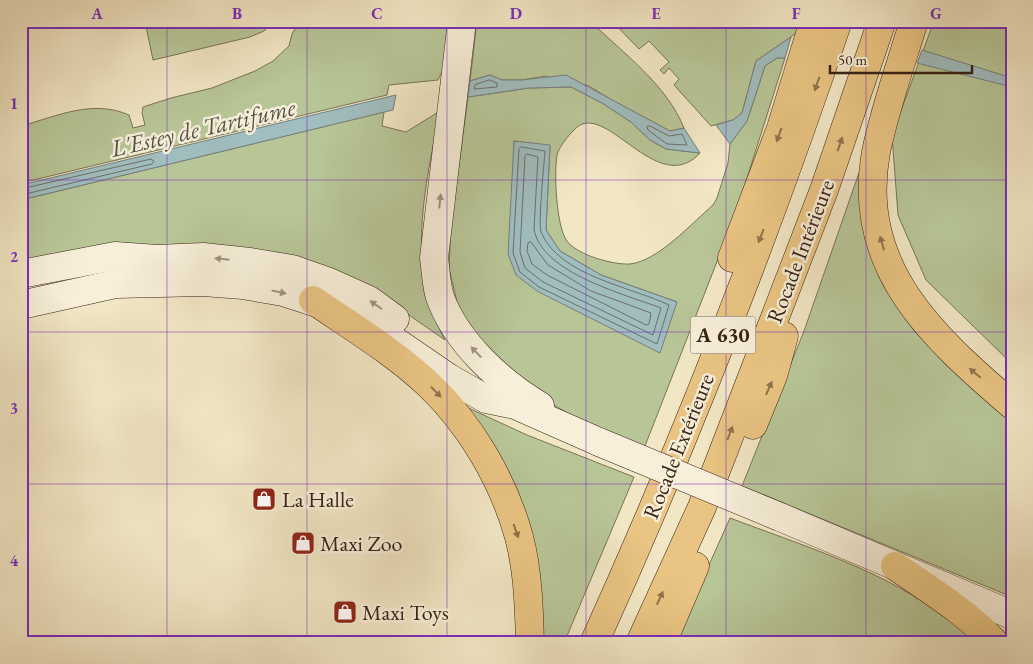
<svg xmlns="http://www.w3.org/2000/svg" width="1033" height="664" viewBox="0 0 1033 664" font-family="'EB Garamond',serif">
  <rect width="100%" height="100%" fill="#f2e7c5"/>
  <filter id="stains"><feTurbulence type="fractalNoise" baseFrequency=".004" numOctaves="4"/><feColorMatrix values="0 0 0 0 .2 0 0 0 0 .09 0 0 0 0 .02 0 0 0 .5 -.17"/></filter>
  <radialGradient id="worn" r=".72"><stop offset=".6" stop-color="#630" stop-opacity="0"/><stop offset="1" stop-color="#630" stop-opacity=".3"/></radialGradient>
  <g fill="#b8c697" stroke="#787457" fill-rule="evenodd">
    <path d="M145,21H275L264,31L250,37L153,60Z"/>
    <path d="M300,21H450L445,66L438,80L389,85L387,95L21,183V126C58,116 92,99 129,115L133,128L145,125L142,113L143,107L171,98L212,88L255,71L273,61L289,46L292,34Z"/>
    <path d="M477,21H590C623,53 667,85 684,128L670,131L615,102L589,86L545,76L522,80H502L490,75L470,81Z"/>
    <path d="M612,21H799L796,33L791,37L756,61L742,113L733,120L711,126L674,85L679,79L669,68L664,74L660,70L669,62L649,41L639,49Z"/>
    <path d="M934,21H1012V364L926,280L898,215L892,135Z"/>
    <path d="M777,58H785L736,213L645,446L581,421L547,401L520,381L471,330L457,302L449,268L451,225L468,97L529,88L571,87L602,103L631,122L650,140L666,149L700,153C657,200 604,96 574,130C568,136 559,147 557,155C554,173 556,226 567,241C577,255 613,265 630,264C658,261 692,223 713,205L717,198L728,163L730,144L747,121L765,66ZM514,141L550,146L546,230L560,251L601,275L677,302L516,275Z"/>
    <path d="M440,111C425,188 405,267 445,340L406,313L198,244L105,248L21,261V200L384,112L382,126L406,132Z"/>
    <path d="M869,144L868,245L883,285L915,332L968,383L1012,420V597L742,486L804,331Z"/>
    <path d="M451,400L527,435L634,477L564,643H535L534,590Z"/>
    <path d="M730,518C801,545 874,567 937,611C951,621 964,630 975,643H674Z"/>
  </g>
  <g fill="#a0bdbf" stroke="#767f7c">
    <path d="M791,37L785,58H777L765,66L747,121L730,144L716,125L733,120L742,113L756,61Z"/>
    <path d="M922,50L1012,78V87L917,63Z"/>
    <path d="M490,75L502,80H522L566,75L670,131L684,128L700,153L666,149L650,140L631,122L602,103L571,87L529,88L468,97L470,81Z"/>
    <path d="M396,95L393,110L21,200V185Z"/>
    <path d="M514,141L550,145L546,230L560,251L601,275L677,302L660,353L537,291L516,275L508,254Z"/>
  </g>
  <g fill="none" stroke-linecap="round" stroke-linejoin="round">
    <g stroke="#6c6f6b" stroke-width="1">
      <path d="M490,80L497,83V87L474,89L475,85Z"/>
      <path d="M650,126L669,136L682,134L687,145L667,144L648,130L647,127Z"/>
      <path d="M521,147L545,151C544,166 538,223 541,232C559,276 632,287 669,305L657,344L539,287L520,272L513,253L519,149Z"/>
      <path d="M527,154L538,157L534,229C541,273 627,295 661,308L653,335L543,282L525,268L520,252L525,156Z"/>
      <path d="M21,189L151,159L154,161L152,164L21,195"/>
      <path d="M531,242L548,265L591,291L651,313L649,324L646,325L547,275L532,264L527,251L528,243Z"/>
    </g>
    <g stroke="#372117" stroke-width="29">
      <g id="secondary">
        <path d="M462,21L434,258C436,271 436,285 440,297C456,342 500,382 540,406"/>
        <path d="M21,274L115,256L157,259L203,257L250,262L292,269L329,282L369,300L395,319"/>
        <path d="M21,305L115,284L203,282L243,285L283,292L360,317L449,378L486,399L515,405L599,442"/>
        <path d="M780,517L1012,615"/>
      </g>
    </g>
    <g stroke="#372117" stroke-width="29">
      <g id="highway">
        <path d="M914,21C901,64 885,108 876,152C855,268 933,337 1012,405"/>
        <path d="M732,258L781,128L814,21"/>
        <path d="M313,300C352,327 394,352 429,385C471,425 504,482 519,537C528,571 529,608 530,643"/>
        <path d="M753,425L773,376L784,336"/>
        <path d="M895,566C930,590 966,612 995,643"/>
        <path d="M594,643C686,440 767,232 838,21"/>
        <path d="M640,643L702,507L824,190L882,21"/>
        <path d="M662,643L695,566"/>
      </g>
    </g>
    <use href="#secondary" stroke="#f7efd9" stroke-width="28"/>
    <use href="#highway" stroke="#e9c482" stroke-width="28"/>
    <g stroke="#372117" stroke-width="29" stroke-linecap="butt">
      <path id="secondary-bridge" d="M599,442L780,517"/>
    </g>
    <use href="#secondary-bridge" stroke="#f7efd9" stroke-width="28"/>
  </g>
  <defs><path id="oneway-solid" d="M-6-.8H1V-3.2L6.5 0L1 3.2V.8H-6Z" transform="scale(1.25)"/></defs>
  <g fill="#90724c">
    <use href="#oneway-solid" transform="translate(817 84) rotate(109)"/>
    <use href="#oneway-solid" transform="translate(779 135) rotate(110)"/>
    <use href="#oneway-solid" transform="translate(840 144) rotate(-71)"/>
    <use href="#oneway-solid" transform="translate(761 236) rotate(111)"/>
    <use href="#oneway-solid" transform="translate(882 243) rotate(-106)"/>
    <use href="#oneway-solid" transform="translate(975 373) rotate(-140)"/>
    <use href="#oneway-solid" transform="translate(769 388) rotate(-67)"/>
    <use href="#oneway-solid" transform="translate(436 392) rotate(46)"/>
    <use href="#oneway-solid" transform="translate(730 433) rotate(-69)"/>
    <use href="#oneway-solid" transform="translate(516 531) rotate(71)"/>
    <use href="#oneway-solid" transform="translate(660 598) rotate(-65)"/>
  </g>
  <g fill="#a19282">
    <use href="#oneway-solid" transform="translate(440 201) rotate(-84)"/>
    <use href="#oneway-solid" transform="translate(222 259) rotate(-174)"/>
    <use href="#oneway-solid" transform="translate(279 292) rotate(12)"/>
    <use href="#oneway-solid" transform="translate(376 305) rotate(-145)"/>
    <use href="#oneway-solid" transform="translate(476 352) rotate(-134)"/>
  </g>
  <path fill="none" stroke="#7b2cbf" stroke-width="1" stroke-opacity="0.55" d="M167,21V643M307,21V643M447,21V643M586,21V643M726,21V643M866,21V643M21,180H1012M21,332H1012M21,484H1012"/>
  <defs>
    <g id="shop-square" transform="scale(1.25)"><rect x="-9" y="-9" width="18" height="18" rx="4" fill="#8f2418" stroke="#f7efd9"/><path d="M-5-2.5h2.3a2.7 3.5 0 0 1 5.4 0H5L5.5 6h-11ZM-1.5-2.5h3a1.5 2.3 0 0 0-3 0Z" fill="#fff"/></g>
  </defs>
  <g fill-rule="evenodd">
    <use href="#shop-square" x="264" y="499"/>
    <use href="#shop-square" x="303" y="543"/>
    <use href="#shop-square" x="345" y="612"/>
  </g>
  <g text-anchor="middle" stroke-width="5" stroke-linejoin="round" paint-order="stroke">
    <rect fill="#f7efd9" stroke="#715f51" stroke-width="1" x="690.5" y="316.5" width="65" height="37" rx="4"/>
    <g font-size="21" font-weight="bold" fill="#372117">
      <text x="723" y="342">A 630</text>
    </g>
    <g font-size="22" fill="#372117" stroke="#f7efd9">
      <text transform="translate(800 251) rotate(-69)" y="8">Rocade Intérieure</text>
      <text transform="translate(678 446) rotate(-68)" y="8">Rocade Extérieure</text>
    </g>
    <g font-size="22" fill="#372117" stroke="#f7efd9" text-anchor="start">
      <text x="282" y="507">La Halle</text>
      <text x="320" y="551">Maxi Zoo</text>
      <text x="362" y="620">Maxi Toys</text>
    </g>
    <g font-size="24" font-style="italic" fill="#565049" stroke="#f7efd9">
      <text transform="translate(203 128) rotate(-13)" y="8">L'Estey de Tartifume</text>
    </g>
  </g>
  <rect width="1033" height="664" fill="none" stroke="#f2e7c5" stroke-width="55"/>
  <path d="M830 65v8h142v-8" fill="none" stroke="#372117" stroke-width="2.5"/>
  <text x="838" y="65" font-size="15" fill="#372117" stroke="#f7efd9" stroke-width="4" paint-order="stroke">50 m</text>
  <rect x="28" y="28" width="978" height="608" fill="none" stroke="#7b2cbf" stroke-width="2"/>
  <g font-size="16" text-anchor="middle" font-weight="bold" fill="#7b2cbf">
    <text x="97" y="19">A</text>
    <text x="237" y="19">B</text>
    <text x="377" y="19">C</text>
    <text x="516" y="19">D</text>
    <text x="656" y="19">E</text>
    <text x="796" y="19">F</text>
    <text x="936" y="19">G</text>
    <text x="14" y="109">1</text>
    <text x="14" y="262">2</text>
    <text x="14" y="414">3</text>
    <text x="14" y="566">4</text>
  </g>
  <rect width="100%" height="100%" filter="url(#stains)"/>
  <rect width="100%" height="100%" fill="url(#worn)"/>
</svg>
